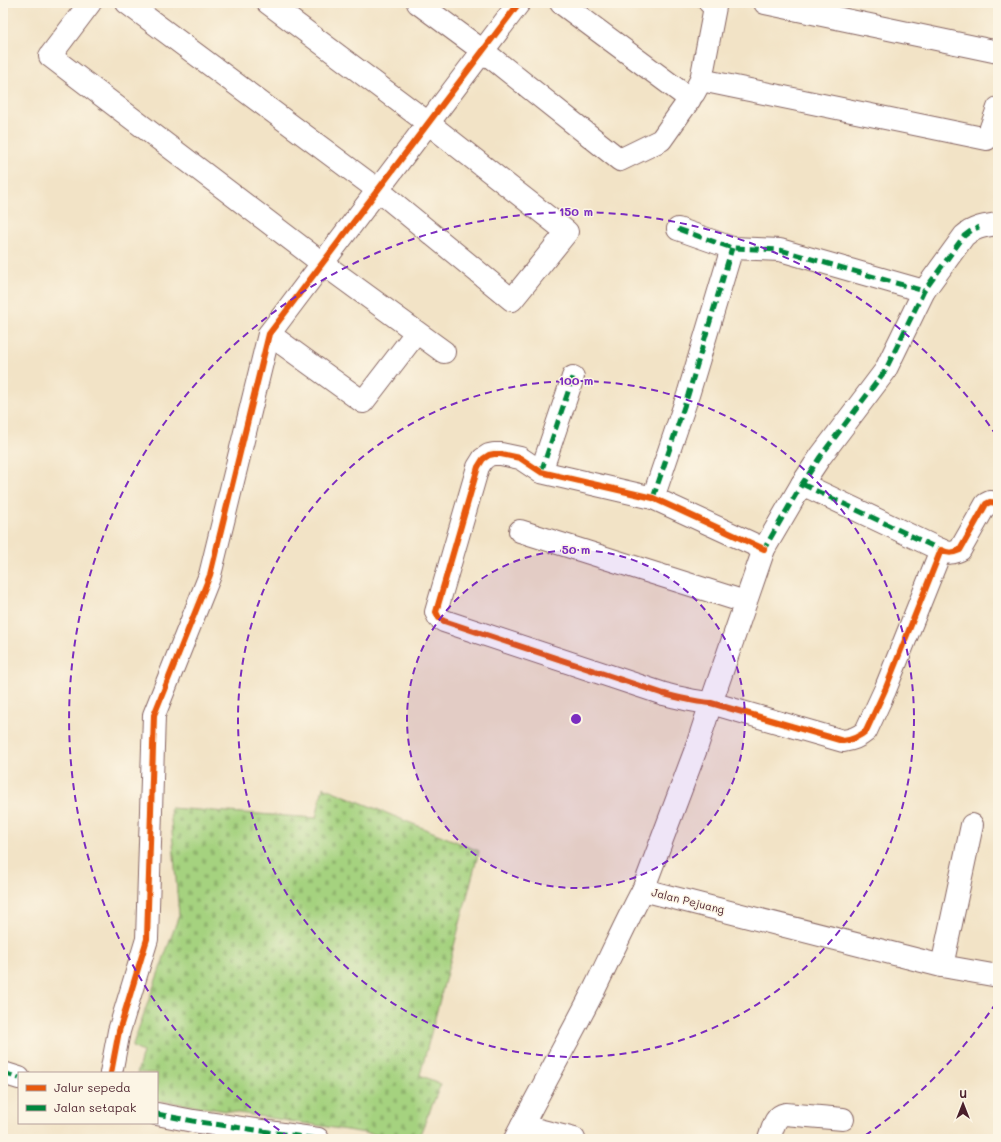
<svg xmlns="http://www.w3.org/2000/svg" width="1001" height="1142" viewBox="0 0 1001 1142" font-family="Mali,sans-serif">
  <defs>
    <pattern id="cemetery-stones" width="16" height="16" patternUnits="userSpaceOnUse"><rect width="16" height="16" fill="#a5d27f"/><path d="M2 7V4a2 2 0 0 1 4 0v3zM10 15v-3a2 2 0 0 1 4 0v3z" fill="#90b46e"/></pattern>
  </defs>
  <rect width="100%" height="100%" fill="#fcf5e5"/>
  <filter id="ink" filterUnits="userSpaceOnUse"><feTurbulence type="fractalNoise" baseFrequency=".025" numOctaves="2"/><feDisplacementMap in="SourceGraphic" scale="8" xChannelSelector="R" yChannelSelector="G"/><feConvolveMatrix kernelMatrix="1 2 1 2 8 2 1 2 1" color-interpolation-filters="sRGB"/></filter>
  <filter id="wash" filterUnits="userSpaceOnUse"><feTurbulence type="fractalNoise" baseFrequency=".012" numOctaves="4" result="noise"/><feDisplacementMap in="SourceGraphic" scale="16" xChannelSelector="R" yChannelSelector="G"/><feGaussianBlur stdDeviation="0.9" result="paint"/><feColorMatrix in="noise" values="0 0 0 0 0 0 0 0 0 0 0 0 0 0 0 0 0 1.4 0 .05"/><feComposite in="paint" operator="in"/></filter>
  <g filter="url(#wash)">
    <rect width="100%" height="100%" fill="#f2e3c6"/>
    <path fill="url(#cemetery-stones)" stroke="#787855" d="M323,787L479,851L420,1075L441,1084L418,1139H403L157,1100V1073H137L143,1052L132,1047L179,915L170,808L316,818Z"/>
  </g>
  <g filter="url(#ink)">
    <g fill="none" stroke-linecap="round" stroke-linejoin="round">
      <g stroke="#856461" stroke-width="24">
        <g id="minor">
          <path d="M90,3L50,56L322,263L444,352"/>
          <path d="M127,3L378,190L512,300L567,232L428,123L268,3"/>
          <path d="M418,3L483,51L620,160L661,140L690,99L561,3"/>
          <path d="M765,3L998,52"/>
          <path d="M701,80L987,139L998,108"/>
          <path d="M694,93L701,80L715,7L710,3"/>
          <path d="M678,229L732,248L780,250L924,291"/>
          <path d="M269,334L363,402L413,337"/>
          <path d="M541,472L573,377"/>
          <path d="M802,484L941,550"/>
          <path d="M653,498L688,395L732,248"/>
          <path d="M520,531L745,602"/>
          <path d="M764,549L653,498L541,472L520,458L501,454H494L489,455L483,459L478,467L436,612L439,618L444,621L664,694C680,698 695,702 711,703L843,741C852,740 859,737 866,731L885,690L941,550C949,554 953,553 960,550L986,504L990,502L998,503"/>
          <path d="M643,890L696,749L711,703L764,549L802,484L820,457L885,371L924,291L964,236C974,227 985,226 998,224"/>
          <path d="M942,966L972,825"/>
          <path d="M3,1073L19,1078"/>
          <path d="M111,1073L119,1031L147,939L154,715L210,575L269,334L519,3"/>
          <path d="M157,1114L193,1121L318,1139"/>
          <path d="M522,1126L574,1139"/>
          <path d="M515,1139C541,1089 569,1039 595,988C611,955 626,922 643,890L942,966L998,976"/>
          <path d="M769,1139C773,1129 774,1116 785,1114L843,1119"/>
        </g>
      </g>
      <use href="#minor" stroke="#fff" stroke-width="22"/>
      <g stroke="#00873e" stroke-width="5" stroke-dasharray="10 5" stroke-linecap="butt">
        <path d="M678,229L732,248L780,250L924,291"/>
        <path d="M541,472L573,377"/>
        <path d="M802,484L941,550"/>
        <path d="M653,498L688,395L732,248"/>
        <path d="M761,547L764,549L802,484L820,457L885,371L924,291L964,236L972,230L979,227"/>
        <path d="M3,1073L19,1078"/>
        <path d="M157,1114L193,1121L318,1139"/>
      </g>
      <g stroke="#fcf5e5" stroke-width="8">
        <g id="cycleway">
          <path d="M764,549L653,498L541,472L520,458L501,454H494L489,455L483,459L478,467L436,612L439,618L444,621L664,694C680,698 695,702 711,703L843,741C852,740 859,737 866,731L885,690L941,550C949,554 953,553 960,550L986,504L990,502L998,503"/>
          <path d="M111,1073L119,1031L147,939L154,715L210,575L269,334L519,3"/>
        </g>
      </g>
      <use href="#cycleway" stroke="#e8590c" stroke-width="6"/>
    </g>
  </g>
  <circle cx="576" cy="719" r="169" fill="#7b2cbf" fill-opacity=".12"/>
  <g fill="none" stroke="#7b2cbf" stroke-width="2" stroke-dasharray="7 5">
    <circle cx="576" cy="719" r="169"/>
    <circle cx="576" cy="719" r="338"/>
    <path d="M996 1003A507 507 0 0 1 863 1137M289 1137A507 507 0 1 1 996 435"/>
  </g>
  <g text-anchor="middle" stroke-width="3" stroke-linejoin="round" paint-order="stroke">
    <g font-size="11" fill="#4a1f2b" stroke="#fcf5e5">
      <text transform="translate(688 901) rotate(14)" y="4">Jalan Pejuang</text>
    </g>
  </g>
  <circle cx="576" cy="719" r="6" fill="#7b2cbf" stroke="#fcf5e5" stroke-width="2"/>
  <g font-size="12" text-anchor="middle" font-weight="bold" fill="#7b2cbf" stroke="#fcf5e5" stroke-width="3" stroke-linejoin="round" paint-order="stroke">
    <text x="576" y="216">150 m</text>
    <text x="576" y="385">100 m</text>
    <text x="576" y="554">50 m</text>
  </g>
  <rect width="1001" height="1142" fill="none" stroke="#fcf5e5" stroke-width="16"/>
  <rect x="18" y="1072" width="140" height="52" fill="#fcf5e5" stroke="#b59f9b"/>
  <rect x="26" y="1085" width="20" height="6" fill="#e8590c" stroke="#b59f9b"/>
  <text x="54" y="1092" font-size="12" fill="#4a1f2b">Jalur sepeda</text>
  <rect x="26" y="1105" width="20" height="6" fill="#00873e" stroke="#b59f9b"/>
  <text x="54" y="1112" font-size="12" fill="#4a1f2b">Jalan setapak</text>
  <g transform="translate(963 1104)" stroke="#fcf5e5" stroke-width="3" paint-order="stroke">
  <path d="M0-3L7 15L0 10L-7 15Z" fill="#4a1f2b"/>
  <text y="-6" font-size="11" font-weight="bold" text-anchor="middle" fill="#4a1f2b">U</text>
  </g>
</svg>
